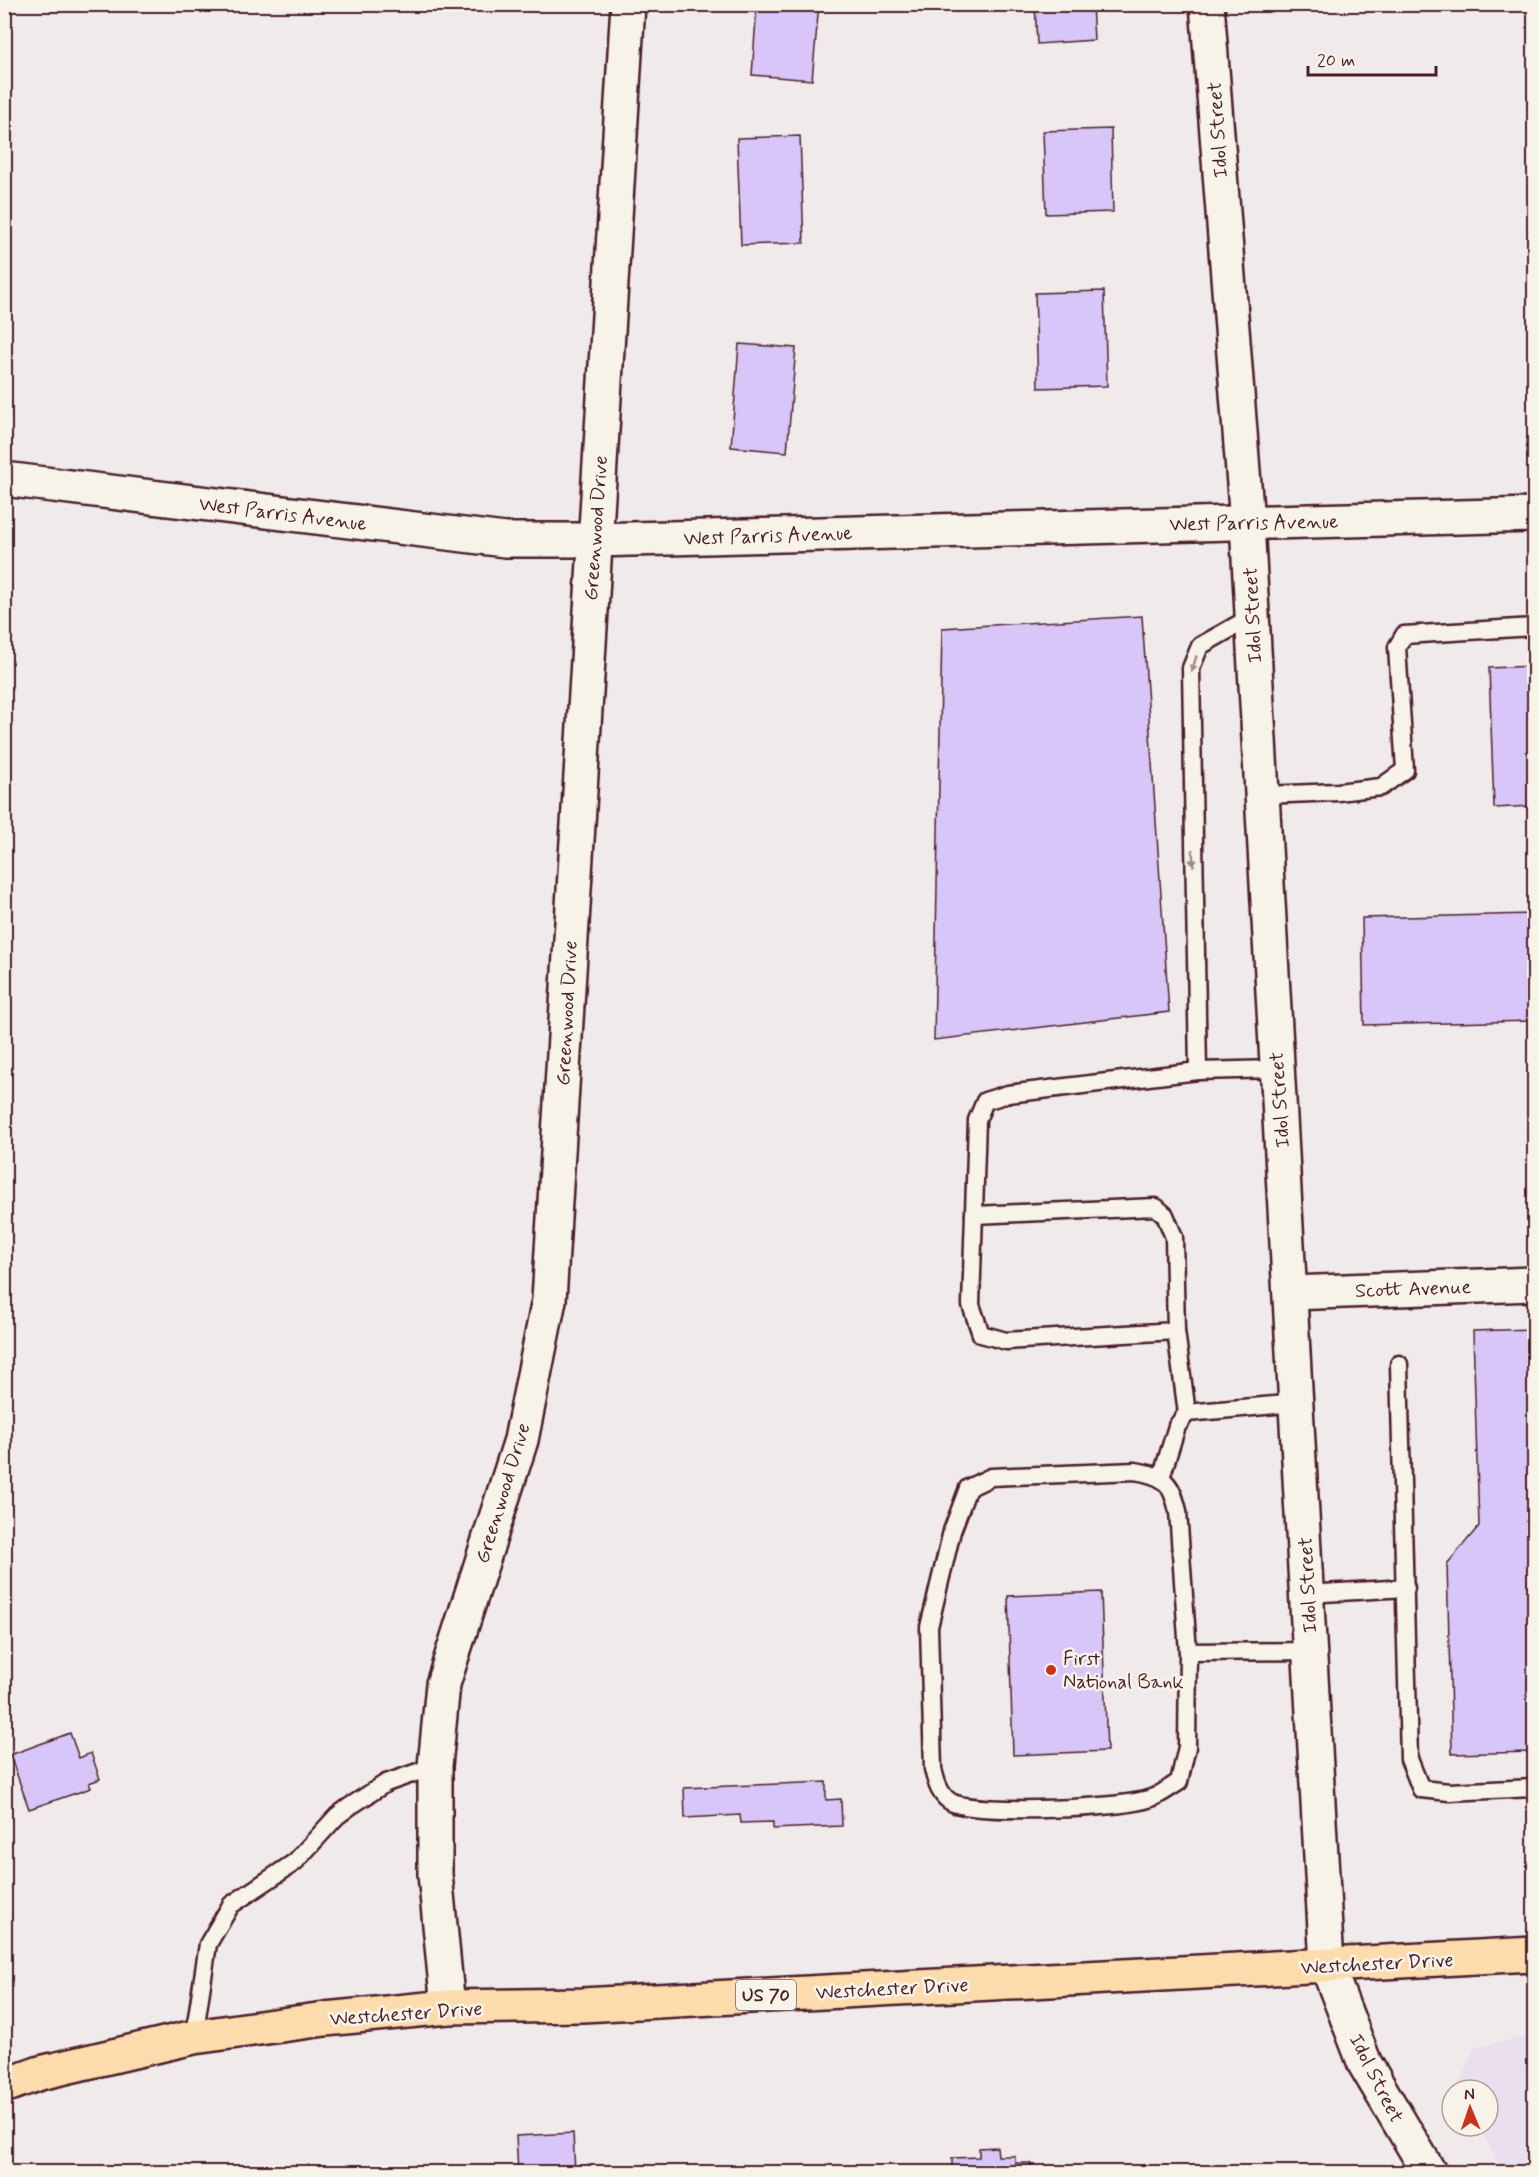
<svg xmlns="http://www.w3.org/2000/svg" width="1539" height="2177" viewBox="0 0 1539 2177" font-family="Mynerve,sans-serif">
  <rect width="100%" height="100%" fill="#f1eaeb"/>
  <filter id="ink" filterUnits="userSpaceOnUse"><feTurbulence type="fractalNoise" baseFrequency=".0167" numOctaves="2"/><feDisplacementMap in="SourceGraphic" scale="12" xChannelSelector="R" yChannelSelector="G"/><feConvolveMatrix kernelMatrix="1 2 1 2 8 2 1 2 1" color-interpolation-filters="sRGB"/></filter>
  <g filter="url(#ink)">
    <path fill="#e9dfef" d="M1534,2035V2172H1502L1479,2126H1488V2090H1460L1458,2086L1474,2048Z"/>
    <g fill="#d7c6f7" stroke="#4a1f2b" stroke-width="1.5">
      <path d="M757,4H819L812,80L752,75Z"/>
      <path d="M1035,4H1092L1094,40L1037,44Z"/>
      <path d="M1111,129L1113,212L1046,214L1043,131Z"/>
      <path d="M800,136L804,243L741,245L737,138Z"/>
      <path d="M1104,291L1107,386L1038,388L1035,293Z"/>
      <path d="M739,344L796,348L787,452L731,447Z"/>
      <path d="M1142,616L1169,1012L934,1040L942,628Z"/>
      <path d="M1534,666V806L1494,808L1489,668Z"/>
      <path d="M1534,914V1021L1364,1025L1362,918Z"/>
      <path d="M1534,1329V1752L1452,1754L1447,1564L1479,1526L1473,1331Z"/>
      <path d="M1101,1592L1107,1751L1013,1755L1008,1596Z"/>
      <path d="M70,1733L79,1758L91,1753L100,1779L89,1783L91,1788L29,1809L10,1755Z"/>
      <path d="M826,1782V1800L841,1799L842,1826L773,1829V1822L741,1823L740,1815L685,1818L684,1788Z"/>
      <path d="M573,2133L575,2172H518L516,2136Z"/>
      <path d="M997,2147L998,2156H1015V2163H1031V2172H952V2158L979,2157V2148Z"/>
    </g>
    <g fill="none" stroke-linecap="round" stroke-linejoin="round">
      <g stroke="#4a1f2b" stroke-width="21">
        <g id="service">
          <path d="M1262,795L1338,792L1381,787L1405,770L1397,647L1404,635L1534,627"/>
          <path d="M1198,1071L1191,668L1200,646L1253,616"/>
          <path d="M974,1215L1156,1207L1165,1215L1174,1237L1176,1331"/>
          <path d="M1399,1364L1409,1759L1421,1789L1449,1792L1534,1788"/>
          <path d="M1187,1413L1297,1403"/>
          <path d="M1135,1471C1164,1476 1171,1481 1178,1511L1188,1652L1187,1747L1179,1782C1170,1787 1161,1795 1151,1798C1124,1809 979,1814 953,1803C940,1797 936,1782 933,1769L929,1627L952,1531L968,1488L991,1477Z"/>
          <path d="M1161,1478L1177,1426L1187,1413L1176,1331L1006,1341L981,1334L971,1305L977,1120L985,1101L1008,1094L1198,1071L1276,1069"/>
          <path d="M1307,1594L1406,1588"/>
          <path d="M1188,1652L1311,1651"/>
          <path d="M194,2037L208,1944L231,1905L295,1862L337,1816L349,1807L386,1783L435,1766"/>
        </g>
      </g>
      <g stroke="#4a1f2b" stroke-width="38">
        <g id="minor">
          <path d="M1207,4L1247,523L1327,1965"/>
          <path d="M4,479L505,540H594"/>
          <path d="M1291,1293L1534,1284"/>
        </g>
      </g>
      <g stroke="#4a1f2b" stroke-width="38">
        <g id="tertiary">
          <path d="M594,540L1534,515"/>
          <path d="M1327,1965L1365,2064L1429,2172"/>
          <path d="M448,2007L435,1874V1766L443,1684L521,1440L549,1300L628,4"/>
        </g>
      </g>
      <g stroke="#4a1f2b" stroke-width="38">
        <path id="primary" d="M4,2086L40,2073L194,2037L325,2019L448,2007L582,2005L1534,1954"/>
      </g>
      <use href="#service" stroke="#f7f3e8" stroke-width="16"/>
      <use href="#minor" stroke="#f7f3e8" stroke-width="33"/>
      <use href="#tertiary" stroke="#f7f3e8" stroke-width="33"/>
      <use href="#primary" stroke="#fcdcac" stroke-width="33"/>
    </g>
    <defs><path id="oneway-solid" d="M-6-.8H1V-3.2L6.5 0L1 3.2V.8H-6Z" transform="scale(1.5)"/></defs>
    <g fill="#a0898a">
      <use href="#oneway-solid" transform="translate(1194 664) rotate(107)"/>
      <use href="#oneway-solid" transform="translate(1193 858) rotate(89)"/>
    </g>
  </g>
  <circle fill="#c8321e" stroke="#f7f3e8" stroke-width="2" cx="1051" cy="1670" r="6"/>
  <g text-anchor="middle" stroke-width="5" stroke-linejoin="round" paint-order="stroke">
    <rect fill="#f7f3e8" stroke="#7e5f64" stroke-width="1.5" x="736" y="1980" width="60" height="30" rx="4.5"/>
    <g font-size="18" font-weight="bold" fill="#4a1f2b">
      <text x="766" y="2001">US 70</text>
    </g>
    <g font-size="20" fill="#4a1f2b" stroke="#f7f3e8">
      <text transform="translate(1217 130) rotate(-94)" y="7">Idol Street</text>
      <text transform="translate(283 513) rotate(7)" y="7">West Parris Avenue</text>
      <text transform="translate(1254 522) rotate(-1)" y="7">West Parris Avenue</text>
      <text transform="translate(595 528) rotate(-86)" y="7">Greenwood Drive</text>
      <text transform="translate(768 535) rotate(-2)" y="7">West Parris Avenue</text>
      <text transform="translate(1252 615) rotate(-93)" y="7">Idol Street</text>
      <text transform="translate(566 1013) rotate(-87)" y="7">Greenwood Drive</text>
      <text transform="translate(1279 1100) rotate(-94)" y="7">Idol Street</text>
      <text transform="translate(1413 1288) rotate(-2)" y="7">Scott Avenue</text>
      <text transform="translate(502 1493) rotate(-73)" y="7">Greenwood Drive</text>
      <text transform="translate(1307 1585) rotate(-93)" y="7">Idol Street</text>
      <text transform="translate(1377 1963) rotate(-3)" y="7">Westchester Drive</text>
      <text transform="translate(892 1988) rotate(-3)" y="7">Westchester Drive</text>
      <text transform="translate(406 2013) rotate(-4)" y="7">Westchester Drive</text>
      <text transform="translate(1377 2078) rotate(63)" y="7">Idol Street</text>
    </g>
    <g font-size="20" fill="#4a1f2b" stroke="#f7f3e8" text-anchor="start">
      <text x="1063" y="1665">First<tspan x="1063" dy="23">National Bank</tspan></text>
    </g>
  </g>
  <rect width="1539" height="2177" fill="none" stroke="#f7f3e8" stroke-width="24"/>
  <rect x="12" y="12" width="1515" height="2153" fill="none" stroke="#4a1f2b" stroke-width="2" filter="url(#ink)"/>
  <g transform="translate(1470 2108) rotate(358)"><circle r="28" fill="#f7f3e8" stroke="#b29e9c" stroke-width="1.5"/>
  <path d="M0-4.5L10 22L0 15L-10 22Z" fill="#c8321e"/>
  <text y="-9" font-size="16" font-weight="bold" text-anchor="middle" fill="#4a1f2b">N</text>
  </g>
  <path d="M1308 66v9h128v-9" fill="none" stroke="#4a1f2b" stroke-width="3"/>
  <text x="1317" y="66" font-size="18" fill="#4a1f2b" stroke="#f7f3e8" stroke-width="4.5" paint-order="stroke">20 m</text>
</svg>
